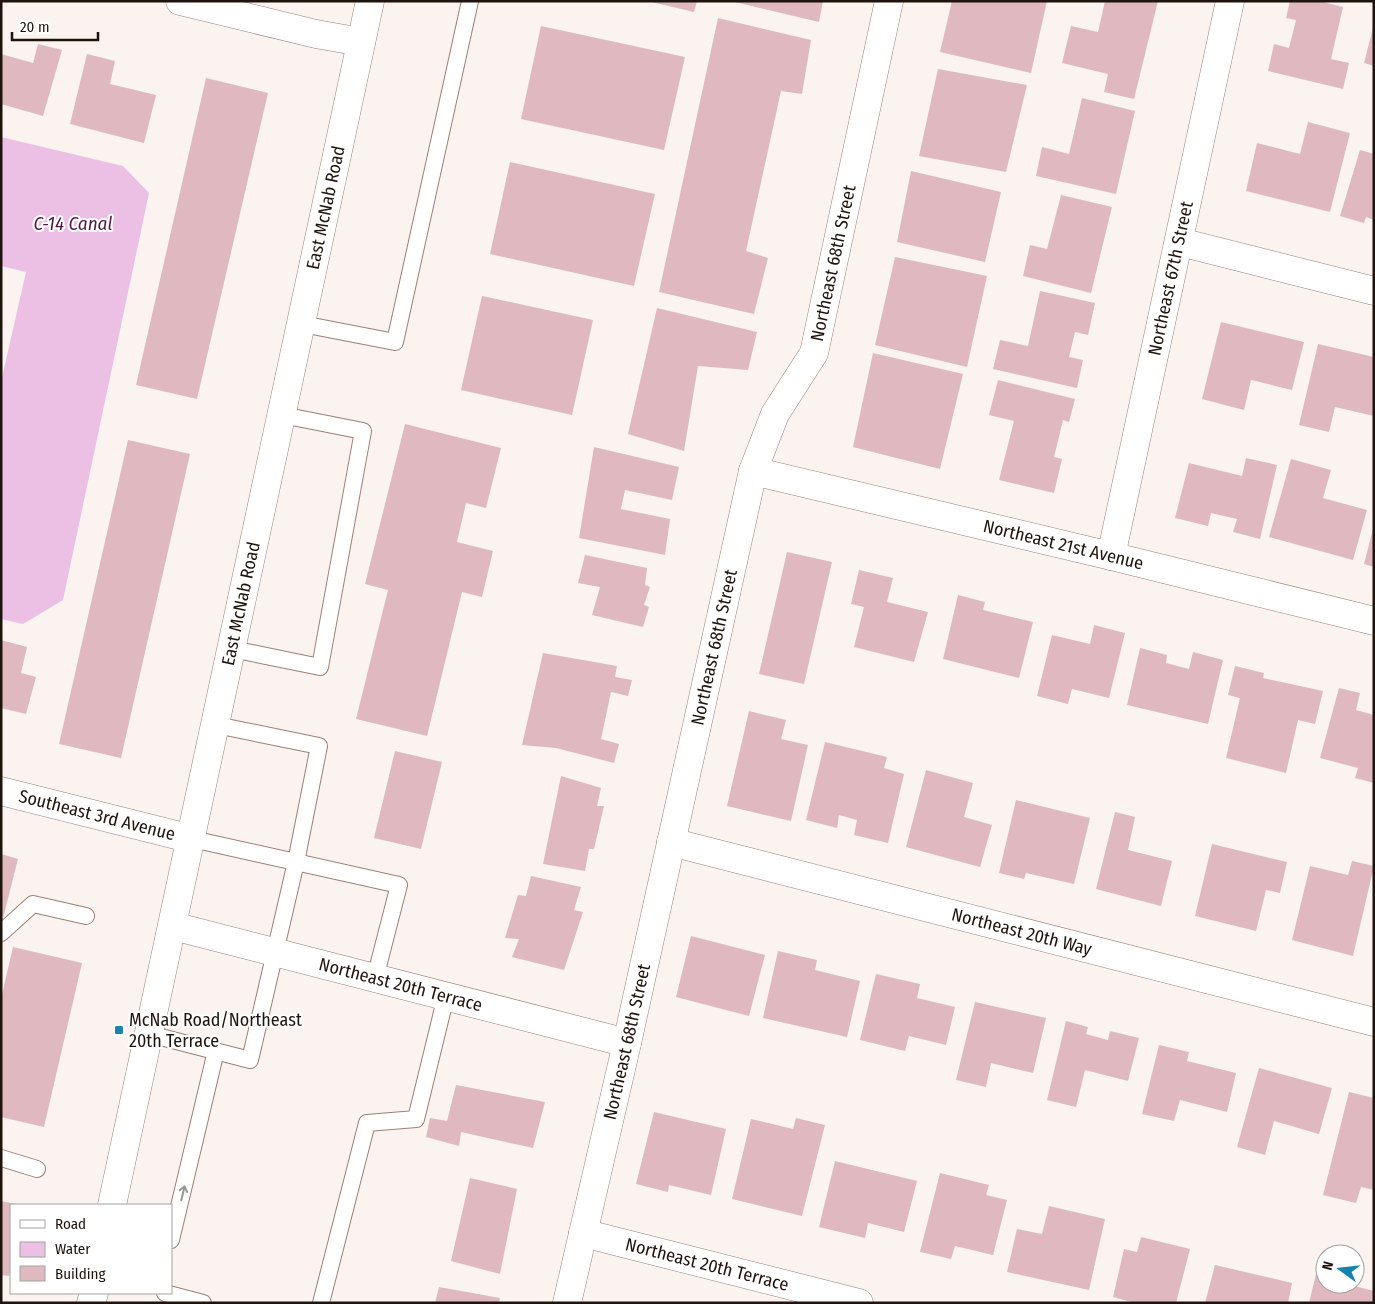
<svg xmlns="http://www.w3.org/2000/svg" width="1375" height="1304" viewBox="0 0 1375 1304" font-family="'Fira Sans Condensed',sans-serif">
  <rect width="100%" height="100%" fill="#faf3f0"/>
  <path fill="#ecc0e4" d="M1,137L123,166L149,193L63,600L23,624L1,619V382L26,272L1,266Z"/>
  <g fill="#dfb9bf">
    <path d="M647,1H697L694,12Z"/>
    <path d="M731,1H823L819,22Z"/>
    <path d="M952,1H1047L1031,73L940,52Z"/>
    <path d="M1105,1H1158L1134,99L1104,92L1108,74L1062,63L1071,26L1098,32Z"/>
    <path d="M1290,1H1319L1343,7L1331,59L1349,63L1343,89L1268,71L1274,44L1289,48L1296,20L1286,18Z"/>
    <path d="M718,18L811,40L802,94L781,91L746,251L768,258L754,314L659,292Z"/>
    <path d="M541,26L685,57L664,150L521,119Z"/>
    <path d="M1373,28H1374V66L1364,63Z"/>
    <path d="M38,44L62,50L43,116L1,104V54L33,63Z"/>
    <path d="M87,54L115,61L110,84L156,95L144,143L70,124Z"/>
    <path d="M938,69L1027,85L1006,172L919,156Z"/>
    <path d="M206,78L268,93L197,399L136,385Z"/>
    <path d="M1082,98L1135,111L1116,194L1036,176L1042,147L1069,154Z"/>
    <path d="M1308,122L1350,133L1330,212L1246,191L1257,143L1300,154Z"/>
    <path d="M1360,150L1374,154V220L1366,217L1364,223L1340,216Z"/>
    <path d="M510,162L655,194L634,286L490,254Z"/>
    <path d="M911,171L1001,192L985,262L897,242Z"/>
    <path d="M1061,195L1112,207L1091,293L1023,276L1030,245L1047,249Z"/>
    <path d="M895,257L987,276L967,367L875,345Z"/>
    <path d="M1040,291L1095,303L1088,335L1075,332L1069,357L1083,360L1077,388L993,369L1000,340L1028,346Z"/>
    <path d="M482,296L593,320L572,415L461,390Z"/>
    <path d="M657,308L757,332L748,370L698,366L684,451L628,434Z"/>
    <path d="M1221,322L1304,342L1292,390L1251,380L1244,410L1202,399Z"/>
    <path d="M1318,344L1374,357V416L1335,407L1329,432L1299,425Z"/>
    <path d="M873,353L963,374L940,469L853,447Z"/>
    <path d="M998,380L1075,399L1069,422L1063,420L1054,457L1062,459L1054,493L999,480L1014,421L989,415Z"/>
    <path d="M405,424L501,448L486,508L466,503L457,542L493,551L482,597L462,592L427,736L356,719L388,590L365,584Z"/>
    <path d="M128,440L190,454L121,758L59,744Z"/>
    <path d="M594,447L679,467L672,500L625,490L621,509L670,519L665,555L579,538Z"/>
    <path d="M1246,458L1277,465L1260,539L1233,532L1237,519L1211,513L1208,526L1175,518L1189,463L1242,476Z"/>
    <path d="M1291,459L1331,470L1323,498L1367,510L1353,560L1269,537Z"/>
    <path d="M1373,529H1374V567L1364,564Z"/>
    <path d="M787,552L832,562L804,684L759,674Z"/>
    <path d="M585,555L647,568L645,585L650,587L644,605L649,607L643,627L592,615L600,587L578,583Z"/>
    <path d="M859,570L893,578L887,602L928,612L914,662L854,647L864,607L851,604Z"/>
    <path d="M958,595L985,602L983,610L1033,622L1019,678L943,659Z"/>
    <path d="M1094,625L1125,633L1109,698L1072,689L1068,704L1037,696L1052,635L1090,644Z"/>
    <path d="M1,640L27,647L21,673L36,677L26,714L1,708Z"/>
    <path d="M1140,648L1167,655L1166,663L1189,669L1193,652L1223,660L1208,724L1127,705Z"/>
    <path d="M543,653L617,666L615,677L632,680L628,696L611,692L601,739L619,744L614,763L556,748L522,745Z"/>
    <path d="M1235,666L1264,673L1263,678L1323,691L1315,724L1298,720L1286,773L1226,758L1240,698L1228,695Z"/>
    <path d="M1339,688L1360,693L1356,710L1374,715V783L1355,778L1358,768L1320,758Z"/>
    <path d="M749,711L786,720L781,739L808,745L791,821L727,806Z"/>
    <path d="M825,742L887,757L884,768L904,774L888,843L854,835L857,820L839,815L837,828L806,820Z"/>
    <path d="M395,751L442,762L421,849L374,838Z"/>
    <path d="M926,770L973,783L964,817L992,825L980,867L906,847Z"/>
    <path d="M561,776L601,788L597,806H604L594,849H589L585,871L543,864Z"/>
    <path d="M1016,800L1090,818L1074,884L1026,873L1024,879L999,873Z"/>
    <path d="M1115,812L1135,817L1128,850L1172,861L1161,906L1096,889Z"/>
    <path d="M1212,844L1287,862L1280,893L1266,890L1256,931L1195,916Z"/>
    <path d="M1,854L18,859L2,922H1Z"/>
    <path d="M1352,861L1374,866L1353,956L1292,940L1310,866L1348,875Z"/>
    <path d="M531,876L581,887L574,910L583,912L564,970L512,957L519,939L505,938L518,895L526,896Z"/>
    <path d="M691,936L765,955L749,1016L676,997Z"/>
    <path d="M13,947L82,963L44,1127L1,1117V999Z"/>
    <path d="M778,951L817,960L815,970L860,981L847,1037L763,1018Z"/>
    <path d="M876,974L920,984L917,998L955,1007L946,1045L909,1036L905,1051L860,1040Z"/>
    <path d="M975,1002L1046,1018L1033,1073L991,1063L986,1087L956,1080Z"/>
    <path d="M1066,1021L1088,1027L1086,1034L1108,1040L1110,1031L1139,1038L1128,1081L1085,1070L1076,1107L1047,1100Z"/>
    <path d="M1159,1045L1189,1052L1187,1061L1236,1073L1227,1112L1180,1100L1174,1121L1142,1114Z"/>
    <path d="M1259,1068L1332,1088L1319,1134L1274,1121L1265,1155L1237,1147Z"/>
    <path d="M456,1085L545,1102L533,1148L461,1132L459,1146L426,1137L430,1118L447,1121Z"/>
    <path d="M1349,1092L1374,1098V1190L1361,1187L1356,1203L1323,1195Z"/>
    <path d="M654,1112L726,1129L711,1195L669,1185L668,1192L636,1184Z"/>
    <path d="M796,1118L825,1125L802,1216L732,1199L751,1119L793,1129Z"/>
    <path d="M835,1161L917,1181L904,1232L868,1223L865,1238L819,1227Z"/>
    <path d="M940,1173L989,1185L986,1195L1007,1200L993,1255L955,1246L951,1259L920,1252Z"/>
    <path d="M470,1178L517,1189L500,1274L451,1261Z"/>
    <path d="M1,1201L16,1204L11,1205V1266L9,1276L1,1275Z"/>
    <path d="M1049,1206L1105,1219L1089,1290L1007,1272L1017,1229L1042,1234Z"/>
    <path d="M1141,1237L1190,1249L1176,1303H1135L1113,1297L1124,1249L1137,1252Z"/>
    <path d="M1319,1262L1325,1264V1284H1346L1374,1291V1303H1309Z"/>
    <path d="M1215,1265L1292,1283L1288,1303H1205Z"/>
    <path d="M439,1287L500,1298L499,1303H435Z"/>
  </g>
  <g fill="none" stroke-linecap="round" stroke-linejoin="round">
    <g stroke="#9f7f73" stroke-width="18">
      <g id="lane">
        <path d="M302,324L395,342L470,1"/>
        <path d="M232,649L320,667L363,431L282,415"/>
        <path d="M192,839L399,885L375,978"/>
        <path d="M1,933L33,904L86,916"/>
        <path d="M149,1034L250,1060L296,862L319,746L216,725"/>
        <path d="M1,1158L37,1169"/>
        <path d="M171,1240L216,1051"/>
        <path d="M165,1293L203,1303"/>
        <path d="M321,1303L367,1123L416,1119L446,996"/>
      </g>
    </g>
    <g stroke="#9f7f73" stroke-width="29">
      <g id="street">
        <path d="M180,1L316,34L361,42"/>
        <path d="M1180,242L1374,291"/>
        <path id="s1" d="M753,471L1111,556L1374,621"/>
        <path id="s2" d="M1111,556L1230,1"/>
        <path id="s3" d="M1,791L192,839"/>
        <path id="s4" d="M671,842L1374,1022"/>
        <path id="s5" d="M173,926L627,1043"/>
        <path id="s6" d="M583,1233L859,1303"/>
        <path id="s7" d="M567,1303L627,1043L753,471L775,414L814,353L889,1"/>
      </g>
    </g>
    <g stroke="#9f7f73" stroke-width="29">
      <g id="secondary">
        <path id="s8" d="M112,1205L370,1"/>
        <path d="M91,1303L94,1293"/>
      </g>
    </g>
    <use href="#lane" stroke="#fff" stroke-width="16"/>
    <use href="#street" stroke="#fff" stroke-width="28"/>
    <use href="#secondary" stroke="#fff" stroke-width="28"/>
  </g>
  <defs><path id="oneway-shaft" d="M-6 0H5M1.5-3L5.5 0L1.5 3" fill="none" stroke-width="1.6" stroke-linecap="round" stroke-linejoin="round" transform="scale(1.25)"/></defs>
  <use stroke="#9a9593" href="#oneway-shaft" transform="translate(183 1193) rotate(-77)"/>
  <rect fill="#1883ac" stroke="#fff" stroke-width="2" x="114" y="1025" width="10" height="10" rx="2.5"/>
  <g text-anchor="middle" stroke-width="4" stroke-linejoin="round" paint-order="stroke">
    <g font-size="18" fill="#1f130e" stroke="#fff">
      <text dy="6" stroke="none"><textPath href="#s8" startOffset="1020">East McNab Road</textPath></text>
      <text dy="6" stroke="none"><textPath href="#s7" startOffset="1078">Northeast 68th Street</textPath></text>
      <text dy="6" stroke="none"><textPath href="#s2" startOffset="284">Northeast 67th Street</textPath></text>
      <text dy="6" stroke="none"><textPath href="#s1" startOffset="319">Northeast 21st Avenue</textPath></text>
      <text dy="6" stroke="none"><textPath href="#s8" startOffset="615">East McNab Road</textPath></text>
      <text dy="6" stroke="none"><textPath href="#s7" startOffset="672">Northeast 68th Street</textPath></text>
      <text dy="6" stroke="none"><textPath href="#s3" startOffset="99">Southeast 3rd Avenue</textPath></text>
      <text dy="6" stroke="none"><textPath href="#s4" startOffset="362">Northeast 20th Way</textPath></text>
      <text dy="6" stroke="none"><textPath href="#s5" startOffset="235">Northeast 20th Terrace</textPath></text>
      <text dy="6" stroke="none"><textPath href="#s7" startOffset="268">Northeast 68th Street</textPath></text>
      <text dy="6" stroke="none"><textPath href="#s6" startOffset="128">Northeast 20th Terrace</textPath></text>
    </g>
    <g font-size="18" fill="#1f130e" stroke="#fff" text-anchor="start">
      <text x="129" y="1026">McNab Road/Northeast<tspan x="129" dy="21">20th Terrace</tspan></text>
    </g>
    <g font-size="19" font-style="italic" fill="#4d1947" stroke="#fff">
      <text x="73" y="230">C-14 Canal</text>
    </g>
  </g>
  <rect width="1375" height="1304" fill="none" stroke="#1f130e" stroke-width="5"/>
  <rect x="10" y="1204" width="162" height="90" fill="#ffffff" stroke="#a5a19f"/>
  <rect x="20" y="1220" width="25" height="8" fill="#ffffff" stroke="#a5a19f"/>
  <text x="55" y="1229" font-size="15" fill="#1f130e">Road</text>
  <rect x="20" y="1242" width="25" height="15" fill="#ecc0e4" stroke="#a5a19f"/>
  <text x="55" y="1254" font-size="15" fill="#1f130e">Water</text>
  <rect x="20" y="1266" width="25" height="15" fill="#dfb9bf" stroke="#a5a19f"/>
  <text x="55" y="1279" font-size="15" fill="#1f130e">Building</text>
  <g transform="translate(1340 1269) rotate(285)"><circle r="24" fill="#ffffff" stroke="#a5a19f"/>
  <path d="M0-4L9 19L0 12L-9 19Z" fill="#1883ac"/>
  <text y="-8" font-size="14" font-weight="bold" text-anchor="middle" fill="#1f130e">N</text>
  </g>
  <path d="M12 32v8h86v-8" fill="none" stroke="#1f130e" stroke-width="2.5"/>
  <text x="20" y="32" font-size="15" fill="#1f130e" stroke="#ffffff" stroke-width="4" paint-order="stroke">20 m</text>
</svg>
